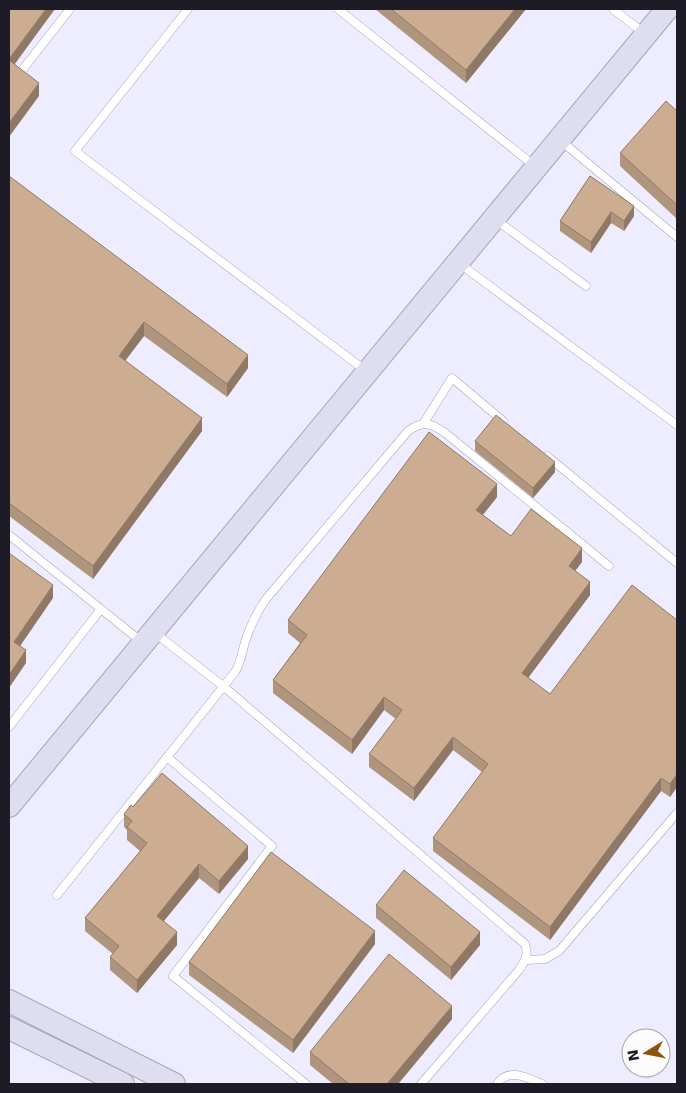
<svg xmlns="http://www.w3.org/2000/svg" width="686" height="1093" viewBox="0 0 686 1093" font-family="'DejaVu Sans',sans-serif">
  <rect width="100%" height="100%" fill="#eeedff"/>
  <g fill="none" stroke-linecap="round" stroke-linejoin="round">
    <g stroke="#a6a4c0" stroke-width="9">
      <g id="lane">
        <path d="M188,9L75,151L366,371"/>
        <path d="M338,9L536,167"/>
        <path d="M613,9L645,34"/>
        <path d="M23,69L70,9"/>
        <path d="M561,141L677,237"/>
        <path d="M496,220L586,286"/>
        <path d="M460,264L677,425"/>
        <path d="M423,424L452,378L503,421"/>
        <path d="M547,456L677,563"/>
        <path d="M9,535L142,642"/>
        <path d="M155,633L223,686L525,944C529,955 525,961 519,970L421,1084"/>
        <path d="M9,727L101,609"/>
        <path d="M167,757L272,846L173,976L306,1084"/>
        <path d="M57,895L235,672C241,662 242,653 245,642C250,627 257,612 266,599L408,431C423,420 430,423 444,432L609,566"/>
        <path d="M526,960L545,959L559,951L677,813"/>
        <path d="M497,1084C508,1067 528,1078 542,1084"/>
      </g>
    </g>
    <g stroke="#a6a4c0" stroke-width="24">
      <g id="secondary">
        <path d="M9,806L667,9"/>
        <path d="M9,1001L174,1084"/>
        <path d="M9,1028L123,1084"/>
      </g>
    </g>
    <use href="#lane" stroke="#fff" stroke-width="8"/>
    <use href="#secondary" stroke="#dfddf0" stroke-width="22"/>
  </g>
  <g fill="#af957d">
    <path d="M375,9H526L466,83Z"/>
    <path d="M677,111V219L620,166V153Z"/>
    <path d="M9,176L248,368L227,397L144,336L125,360L202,431L93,579L9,516Z"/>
    <path d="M590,176L634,216L624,231L611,223L591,253L560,231V221Z"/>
    <path d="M475,441L555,472L533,498L475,451Z"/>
    <path d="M497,497L483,515L511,536L582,562L575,570L590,595L528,678L550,694L677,620V787L670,797L661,791L550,940L433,851V838L482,772L453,750L414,801L369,767V754L396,719L384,710L352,754L273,693V680L300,643L288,633V620Z"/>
    <path d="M133,807L248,859L219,894L199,878L164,921L177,945L137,993L110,970V957L113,954L85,931V918L140,851L127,840V830L124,827V814Z"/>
    <path d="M376,905L480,945L451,980L376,918Z"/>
    <path d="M375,944L293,1053L189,975V962Z"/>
    <path d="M452,1019L398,1084H333L310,1065V1052Z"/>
  </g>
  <g fill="#8f7966">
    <path d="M46,9H55L9,72V59Z"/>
    <path d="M515,9H526L466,83V70Z"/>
    <path d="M39,83V96L9,137V123Z"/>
    <path d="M634,206V216L624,231V221Z"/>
    <path d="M611,212V223L591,253V242Z"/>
    <path d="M144,322V336L119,369V356Z"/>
    <path d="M248,355V368L227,397V384Z"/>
    <path d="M202,418V431L93,579V566Z"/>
    <path d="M555,462V472L533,498V488Z"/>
    <path d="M497,484V497L476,523V510Z"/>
    <path d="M582,548V562L569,579V566Z"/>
    <path d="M590,582V595L522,686V673Z"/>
    <path d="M53,585V598L14,655V642Z"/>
    <path d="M26,650V663L9,688V675Z"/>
    <path d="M384,697V710L352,754V740Z"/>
    <path d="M453,737V750L414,801V788Z"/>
    <path d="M677,774V787L670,797V784Z"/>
    <path d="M661,778V791L550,940V927Z"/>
    <path d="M248,846V859L219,894V881Z"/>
    <path d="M199,864V878L157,929V916Z"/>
    <path d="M375,931V944L293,1053V1040Z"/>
    <path d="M177,932V945L137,993V980Z"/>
    <path d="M480,932V945L451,980V967Z"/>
    <path d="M452,1006V1019L398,1084H387Z"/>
  </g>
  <g fill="#ccad91" stroke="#8f7966">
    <path d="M9,9H46L9,59Z"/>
    <path d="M391,9H515L466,70Z"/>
    <path d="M9,60L39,83L9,123Z"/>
    <path d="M666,101L677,111V205L620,153Z"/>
    <path d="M9,176L248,355L227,384L144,322L119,356L202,418L93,566L9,503Z"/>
    <path d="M590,176L634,206L624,221L611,212L591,242L560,221Z"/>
    <path d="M496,415L555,462L533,488L475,441Z"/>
    <path d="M429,432L497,484L476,510L511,536L531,509L582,548L569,566L590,582L522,673L550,694L632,585L677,620V774L670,784L661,778L550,927L433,838L488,764L453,737L414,788L369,754L402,710L384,697L352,740L273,680L307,635L288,620Z"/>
    <path d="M9,553L53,585L14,642L26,650L9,675Z"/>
    <path d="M162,773L248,846L219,881L199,864L157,916L177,932L137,980L110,957L119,946L85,918L147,843L127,827L132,821L124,814L131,805L133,807Z"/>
    <path d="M271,852L375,931L293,1040L189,962Z"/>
    <path d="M404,870L480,932L451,967L376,905Z"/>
    <path d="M389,954L452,1006L387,1084H349L310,1052Z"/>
  </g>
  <rect width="686" height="1093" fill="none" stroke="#1d1c26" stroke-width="20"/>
  <g transform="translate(646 1053) rotate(260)"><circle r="24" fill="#fcfcfc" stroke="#a3a2a6"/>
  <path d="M0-4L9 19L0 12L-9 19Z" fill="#8d540d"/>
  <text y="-8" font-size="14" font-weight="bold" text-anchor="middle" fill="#1d1c26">N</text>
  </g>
</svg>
